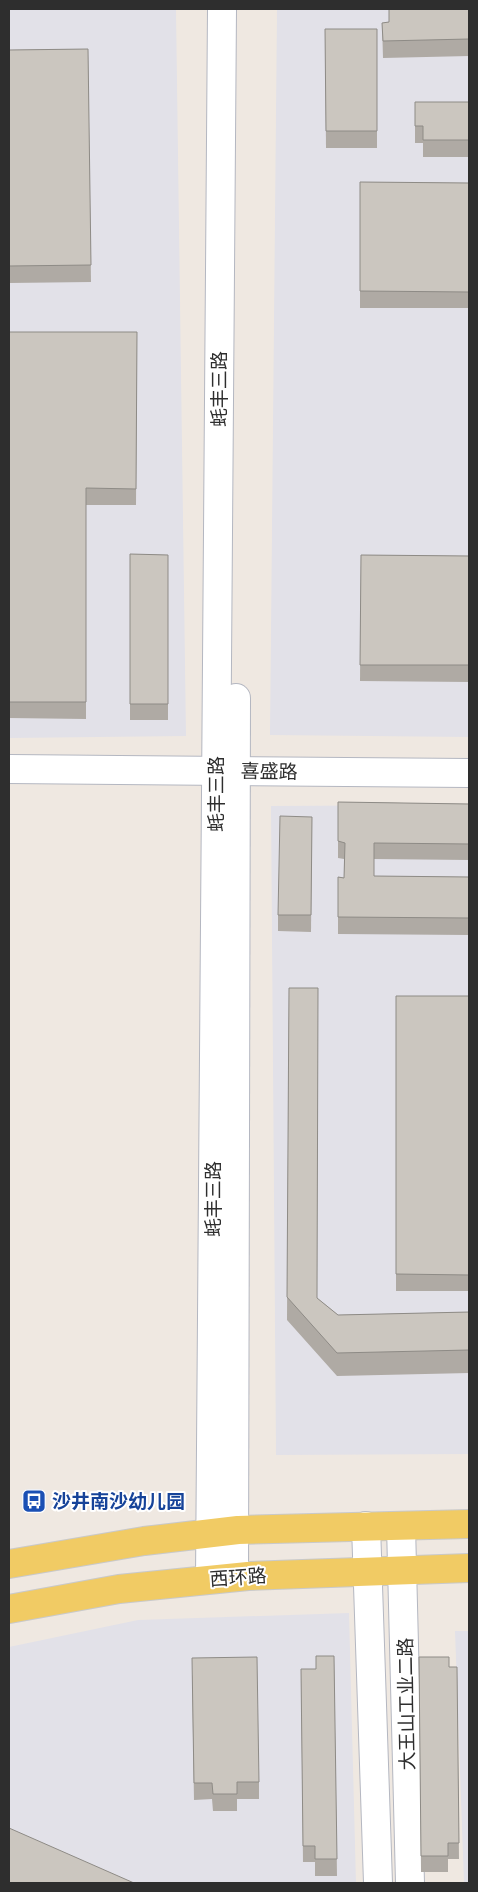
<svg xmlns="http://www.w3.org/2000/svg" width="478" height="1892" viewBox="0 0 478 1892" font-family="'PT Sans Narrow','Noto Sans SC',sans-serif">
  <rect width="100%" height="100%" fill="#efe8e1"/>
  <g fill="#e2e1e8">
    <path d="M9,9H176L186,736L9,738Z"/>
    <path d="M277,9H469V737L270,735Z"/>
    <path d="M469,805V1454L276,1455L271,806Z"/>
    <path d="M349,1613L356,1883H9V1647L138,1620Z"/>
    <path d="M455,1631H469V1883H464Z"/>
  </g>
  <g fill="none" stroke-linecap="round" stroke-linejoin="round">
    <g stroke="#b4b7c1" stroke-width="30">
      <g id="minor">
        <path d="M9,769L469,773"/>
        <path d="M366,1526L378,1883"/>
        <path d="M401,1526L410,1883"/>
        <path d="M234,1577L236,698"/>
        <path d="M210,1579L222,9"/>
      </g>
    </g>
    <g stroke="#c9c9c9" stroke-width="30">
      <g id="major">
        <path d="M9,1564L144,1541L238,1530L469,1524"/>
        <path d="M9,1609L119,1589L248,1576L469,1568"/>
      </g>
    </g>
    <use href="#minor" stroke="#fff" stroke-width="28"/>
    <use href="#major" stroke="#f1cb64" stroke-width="28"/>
  </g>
  <g fill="#afaaa4">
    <path d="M469,9V56L383,58L382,23L389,22Z"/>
    <path d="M325,29H377V148H326Z"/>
    <path d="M88,49L91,282L9,283V50Z"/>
    <path d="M415,102H469V157H423V143H415Z"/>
    <path d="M360,182L469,183V308H360Z"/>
    <path d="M9,332H137L136,505H86V719L9,718Z"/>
    <path d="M130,554L168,555V720H130Z"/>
    <path d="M361,555L469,556V682L360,681Z"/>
    <path d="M338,802L469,804V860L374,859V876L469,877V935L338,934V877L344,878V859L338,858Z"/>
    <path d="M312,817L311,932L278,931V915Z"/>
    <path d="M289,988L317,1298L338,1315L469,1312V1373L337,1376L287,1320Z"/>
    <rect x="396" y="996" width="73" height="295"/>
    <path d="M334,1656L337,1876H315V1862H303L301,1669H316Z"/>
    <path d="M419,1657L449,1667H457L459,1859H448V1872H421Z"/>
    <path d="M192,1675L259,1782V1799H237V1811H213L212,1799L194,1800Z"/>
  </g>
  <g fill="#cbc6bf" stroke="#8e8b86">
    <path d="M389,9H469V39L383,41L382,23L389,22Z"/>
    <path d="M325,29H377V131H326Z"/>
    <path d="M88,49L91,265L9,266V50Z"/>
    <path d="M415,102H469V140H423V126H415Z"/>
    <path d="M360,182L469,183V292L360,291Z"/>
    <path d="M9,332H137L136,489L86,488V702H9Z"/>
    <path d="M130,554L168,555V704H130Z"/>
    <path d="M361,555L469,556V665H360Z"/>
    <path d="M338,802L469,804V844L374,843V876L469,877V918L338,917V877L344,878L345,843L338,841Z"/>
    <path d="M280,816L312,817L311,915H278Z"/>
    <path d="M289,988H318L317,1298L338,1315L469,1312V1350L337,1353L287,1297Z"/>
    <path d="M396,996H469V1275L396,1274Z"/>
    <path d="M316,1656H334L337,1859H315V1846H303L301,1669H316Z"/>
    <path d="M257,1657L259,1782H237V1794H213L212,1783H194L192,1658Z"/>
    <path d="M419,1657H449V1667H457L459,1843H448V1856H421Z"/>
    <path d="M9,1828L134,1883H9Z"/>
  </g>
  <defs>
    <g id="bus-square" transform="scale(1.25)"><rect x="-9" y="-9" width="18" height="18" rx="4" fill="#1a4fb4" stroke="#fff"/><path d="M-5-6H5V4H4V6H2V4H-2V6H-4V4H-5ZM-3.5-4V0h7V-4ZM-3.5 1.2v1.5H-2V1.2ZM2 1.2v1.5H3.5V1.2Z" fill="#fff"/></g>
  </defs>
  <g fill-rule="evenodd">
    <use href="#bus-square" x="34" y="1501"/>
  </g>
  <g text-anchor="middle" stroke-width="4" stroke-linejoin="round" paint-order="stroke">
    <g font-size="19" fill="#2e2e2e" stroke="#fff">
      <text transform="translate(219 389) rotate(-90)" y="7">蚝丰三路</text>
      <text transform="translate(269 771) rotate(1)" y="7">喜盛路</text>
      <text transform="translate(216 794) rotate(-90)" y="7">蚝丰三路</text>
      <text transform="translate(213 1199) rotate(-90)" y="7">蚝丰三路</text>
      <text transform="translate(238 1577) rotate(-4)" y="7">西环路</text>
      <text transform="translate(406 1704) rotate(-91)" y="7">大王山工业二路</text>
    </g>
    <g font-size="19" font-weight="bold" fill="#164399" stroke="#fff" text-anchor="start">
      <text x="52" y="1508">沙井南沙幼儿园</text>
    </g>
  </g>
  <rect width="478" height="1892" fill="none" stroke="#2e2e2e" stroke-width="20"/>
</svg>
